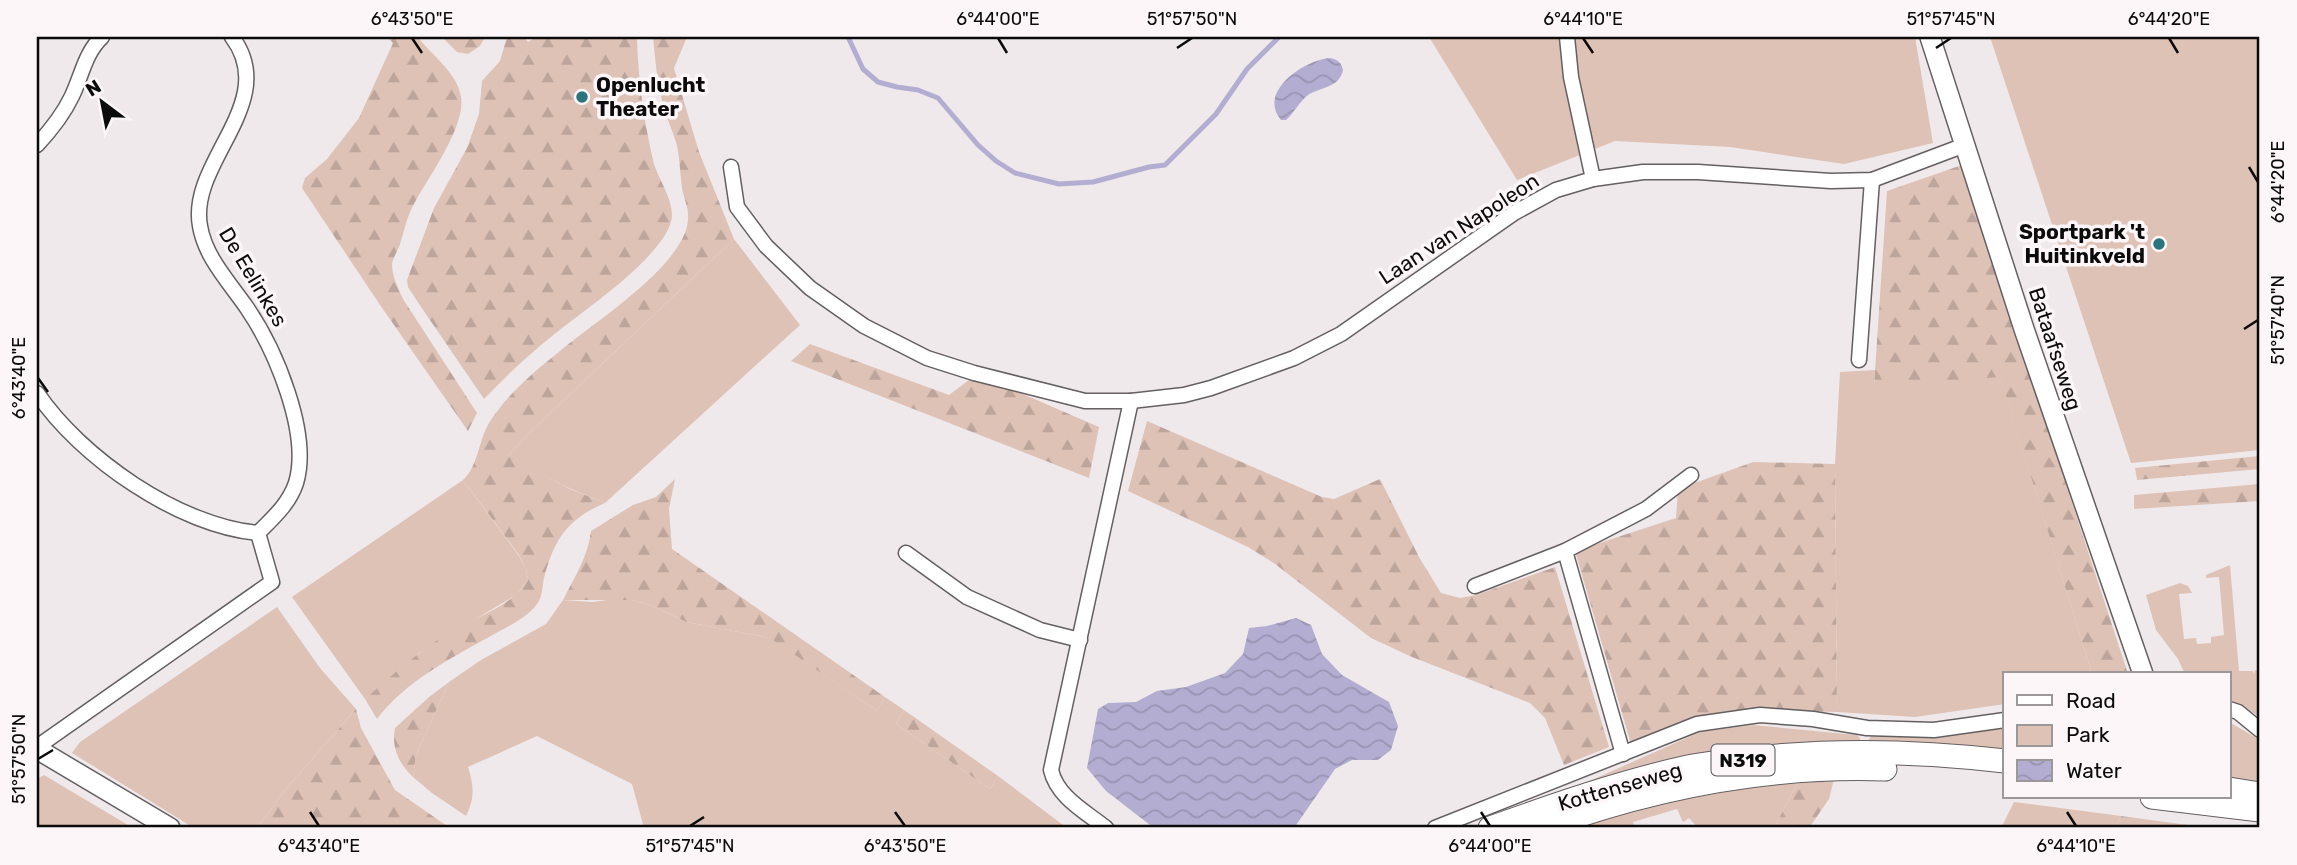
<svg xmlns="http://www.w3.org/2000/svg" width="2297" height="865" viewBox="0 0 2297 865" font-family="Rubik,sans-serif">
  <defs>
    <pattern id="forest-firs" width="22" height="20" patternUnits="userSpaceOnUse" patternTransform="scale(1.75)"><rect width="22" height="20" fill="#dec2b6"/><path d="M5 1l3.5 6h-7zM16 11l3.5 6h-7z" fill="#bda59b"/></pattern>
    <pattern id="water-waves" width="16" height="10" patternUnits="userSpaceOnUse" patternTransform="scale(1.75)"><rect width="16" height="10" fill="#b3aed1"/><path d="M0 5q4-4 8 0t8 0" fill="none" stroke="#9994b2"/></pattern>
  </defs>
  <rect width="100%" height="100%" fill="#efe9ec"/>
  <g fill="#dec2b6">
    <path d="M1429,37H1915L1933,143L1844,164L1730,147L1615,141L1517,180Z"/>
    <path d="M1990,37H2260V450L2131,463Z"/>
    <path d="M734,239L800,325L605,503L571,489L507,457L527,435Z"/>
    <path d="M1875,370L1874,385L2000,376L2092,674H2005V704L1915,717L1837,712L1835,464L1840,372Z"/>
    <path d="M463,480L519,556L526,569L528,580L516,595L419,653L365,699L292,597Z"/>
    <path d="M2230,565L2239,671H2253L2254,674L2255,670H2260V717L2229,699V674H2185L2178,659L2156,630L2146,595L2180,583L2188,586L2192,593L2179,594L2184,639L2196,638L2197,644L2211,643V637L2224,635L2219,577L2206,578V575Z"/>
    <path d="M614,599L632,600L653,606L686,622L771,638L877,711L885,697L904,710L896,724L990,789L998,776L1067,828H644L632,784L537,736L468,767C474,786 475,798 466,816L432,793L413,777L416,755L449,682L481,660L546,624L563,600L593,602Z"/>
    <path d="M277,607L320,668L356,709L285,790L257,828H194L72,753L80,742Z"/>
    <path d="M2229,722L2260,740V791L2229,787Z"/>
    <path d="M1753,725L1857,735L1860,738V743L1558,795L1700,732Z"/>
    <path d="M2005,726V754L1869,744L1868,741L1873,733Z"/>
    <path d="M44,775L133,828H37V779Z"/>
    <path d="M1800,778L1774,828H1698L1689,818L1683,822L1677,809L1633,822L1635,828H1559L1620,807Z"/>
    <path d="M2014,802L2121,816L2115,828H2001Z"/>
  </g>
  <g fill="url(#forest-firs)">
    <path d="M387,37H418C432,56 457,72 461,97C466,128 426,180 412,208C406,220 404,232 400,244C398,251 393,257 392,264C392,276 398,288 403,299L477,413L468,431L380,305L302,188L305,178L327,159L359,118L393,43Z"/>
    <path d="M442,37H485L480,46L468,54L457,52Z"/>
    <path d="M507,37H524L528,42L536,37H637C638,80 644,122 654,164C659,180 671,196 672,214C673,252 578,314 551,337C527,356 505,377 484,399L419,304L408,287L407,280L434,208L467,148L479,114L482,81L500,61Z"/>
    <path d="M653,37H687L674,68L699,152L734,239L527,435L508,456L570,489L605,503C567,519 554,540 544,578C542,587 543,596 537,604C526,619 505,628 489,637C448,660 406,681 377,719L365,699C390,677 414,655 442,637C470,618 510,609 528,580L526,569L519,555L463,480C478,467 478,442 489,423C507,394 534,372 560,351C593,323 685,265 688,220C689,208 684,199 682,188C680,174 680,160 677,146C673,130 665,116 662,100C657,80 655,58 653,37Z"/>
    <path d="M1962,165L2128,674H2092L2000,377L1874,386L1887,191Z"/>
    <path d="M810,344L949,395L977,374L1099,427L1089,478L791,361Z"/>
    <path d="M1147,421L1322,497L1334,499L1380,479L1419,557L1441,593L1460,598L1476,595L1555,567L1609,747L1564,765L1545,718L1530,703L1412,657L1371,638L1275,564L1248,547L1128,491Z"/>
    <path d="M2260,456V469L2137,480L2135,468Z"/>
    <path d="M1753,462L1835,464L1837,712L1747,709L1696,718L1631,744L1575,551L1676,518L1678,489Z"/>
    <path d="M675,479L669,509L672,549L885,697L877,711L770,638L686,622L653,606L632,600H563C574,578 588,557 591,531L633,505L656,497Z"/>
    <path d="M2260,484V501L2134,509V495Z"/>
    <path d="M449,682L416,755L413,777C399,764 391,747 395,728L429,697Z"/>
    <path d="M356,709L361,728L395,790L450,828H257L285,790Z"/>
    <path d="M904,710L998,776L990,789L896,724Z"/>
    <path d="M1835,775L1829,799L1809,828H1774L1800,778Z"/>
    <path d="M2121,816L2203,827L2115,828Z"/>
  </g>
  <g fill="url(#water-waves)">
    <path d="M1330,58C1338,60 1341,62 1343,70C1339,88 1321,87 1308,95C1300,101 1294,113 1286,120H1281C1257,92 1304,60 1330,58Z"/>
    <path d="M1296,618L1311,625L1322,654L1342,675L1389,702L1398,726L1391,750L1378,760H1352L1335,769L1294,828H1154L1106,791L1087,768L1098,709L1108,703L1136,702L1157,691L1186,687L1225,673L1243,654L1249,628L1267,626Z"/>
  </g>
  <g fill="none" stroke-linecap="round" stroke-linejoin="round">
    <path stroke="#b3aed1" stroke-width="5" d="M848,37L863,69L878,82L897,87L918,90L938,98L978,145L996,161L1015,173L1059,184L1093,182L1149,167L1165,165L1216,114L1247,69L1279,37"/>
    <g stroke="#645f61" stroke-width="17">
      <g id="street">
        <path d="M1567,37L1571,77L1593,179"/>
        <path d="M37,145C50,131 64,113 72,96C82,75 85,53 102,37"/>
        <path d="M731,167L737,207L766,246L810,288L864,326L927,358L974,373L1085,401H1131L1184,395L1211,388L1294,358L1341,334L1514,213L1556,190L1593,179L1643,172H1698L1831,181L1872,180L1965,145"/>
        <path d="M1859,360L1872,180"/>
        <path d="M37,393C81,458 179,526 258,533C273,518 289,504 296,483C311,433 275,349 247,308C229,282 205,257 200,226C188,162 281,102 232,37"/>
        <path d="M1565,551L1623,754"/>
        <path d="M906,553L967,597L1040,630L1080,640"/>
        <path d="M1475,586L1565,551L1646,509L1691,475"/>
        <path d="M2229,709L2238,712L2260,730"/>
        <path d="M37,747L272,582L258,533"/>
        <path d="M1106,828C1086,812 1057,797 1051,770L1131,401"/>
        <path d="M1435,828L1697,724L1760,715L1813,719L1867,728L1934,730L2005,720"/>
      </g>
    </g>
    <g stroke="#645f61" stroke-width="22">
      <g id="secondary">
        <path d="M1930,37L2024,329L2143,674"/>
        <path d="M37,749L170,828"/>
      </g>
    </g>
    <g stroke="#645f61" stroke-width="25">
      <g id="primary">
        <path d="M2229,789L2260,794"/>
        <path d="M2152,797L2260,810"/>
        <path d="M1490,828C1555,805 1620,782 1688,767C1706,763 1726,762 1746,759C1832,749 1919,751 2005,761"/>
        <path d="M1542,828C1652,788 1767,765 1885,769"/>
      </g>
    </g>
    <use href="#street" stroke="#fff" stroke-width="14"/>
    <use href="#secondary" stroke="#fff" stroke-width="19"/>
    <use href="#primary" stroke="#fff" stroke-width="23"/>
  </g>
  <path fill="none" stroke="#0c0b0b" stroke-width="2.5" d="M412,38L422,53M998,38L1007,53M1583,38L1593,53M2169,38L2178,53M1177,48L1192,38M1936,48L1951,38M2249,167L2258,182M2244,329L2258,320M38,378L48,392M38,759L53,750M310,812L319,826M895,812L905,826M1481,812L1490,826M2067,812L2076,826M690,826L704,817"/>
  <g fill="#2b747d" stroke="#fcf6f9" stroke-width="2.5">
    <circle cx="582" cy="97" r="7"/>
    <circle cx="2159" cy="244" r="7"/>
  </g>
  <g text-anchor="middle" stroke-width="7" stroke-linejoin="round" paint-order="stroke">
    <rect fill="#fcf6f9" stroke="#545252" stroke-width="2" x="1711.5" y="744.5" width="63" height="31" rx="5"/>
    <g font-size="19" font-weight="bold" fill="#0c0b0b">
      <text x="1743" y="767">N319</text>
    </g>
    <g font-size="21" font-weight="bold" fill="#0c0b0b" stroke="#fcf6f9" text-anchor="start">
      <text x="596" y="92">Openlucht<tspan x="596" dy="24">Theater</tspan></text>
      <text x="2145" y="239" text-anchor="end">Sportpark 't<tspan x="2145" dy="24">Huitinkveld</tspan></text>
    </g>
    <g font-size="21" fill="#0c0b0b" stroke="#fcf6f9">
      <text transform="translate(1459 229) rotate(-33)" y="7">Laan van Napoleon</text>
      <text transform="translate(253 277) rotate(59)" y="7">De Eelinkes</text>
      <text transform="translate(2055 349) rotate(72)" y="7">Bataafseweg</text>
      <text transform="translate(1620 787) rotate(-16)" y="7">Kottenseweg</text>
    </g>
  </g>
  <rect width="2297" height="865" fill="none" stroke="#fcf6f9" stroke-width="77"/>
  <rect x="2003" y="672" width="228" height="126" fill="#fcf6f9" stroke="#9c989a" stroke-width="2"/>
  <rect x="2017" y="695" width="35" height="10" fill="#ffffff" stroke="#9c989a" stroke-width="2"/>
  <text x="2066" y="708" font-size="21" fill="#0c0b0b">Road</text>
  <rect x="2017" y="725" width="35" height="21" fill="#dec2b6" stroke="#9c989a" stroke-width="2"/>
  <text x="2066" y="742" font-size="21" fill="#0c0b0b">Park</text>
  <rect x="2017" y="760" width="35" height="21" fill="url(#water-waves)" stroke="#9c989a" stroke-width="2"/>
  <text x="2066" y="778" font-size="21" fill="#0c0b0b">Water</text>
  <g transform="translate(102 102) rotate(328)" stroke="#fcf6f9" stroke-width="5" paint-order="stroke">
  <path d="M0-5L12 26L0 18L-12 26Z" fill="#0c0b0b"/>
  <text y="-10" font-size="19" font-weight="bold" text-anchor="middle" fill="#0c0b0b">N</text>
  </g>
  <rect x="38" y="38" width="2220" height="788" fill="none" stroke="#0c0b0b" stroke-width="2.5"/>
  <g font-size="18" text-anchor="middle" fill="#0c0b0b">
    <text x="412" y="25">6°43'50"E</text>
    <text x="998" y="25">6°44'00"E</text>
    <text x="1192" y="25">51°57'50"N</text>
    <text x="1583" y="25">6°44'10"E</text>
    <text x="1951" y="25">51°57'45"N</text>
    <text x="2169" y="25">6°44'20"E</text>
    <text transform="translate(2278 182) rotate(-90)" y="6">6°44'20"E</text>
    <text transform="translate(2278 320) rotate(-90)" y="6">51°57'40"N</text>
    <text transform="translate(19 378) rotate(-90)" y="6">6°43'40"E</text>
    <text transform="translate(19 759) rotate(-90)" y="6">51°57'50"N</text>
    <text x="319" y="852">6°43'40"E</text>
    <text x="690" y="852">51°57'45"N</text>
    <text x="905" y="852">6°43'50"E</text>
    <text x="1490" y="852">6°44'00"E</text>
    <text x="2076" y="852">6°44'10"E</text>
  </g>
</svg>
